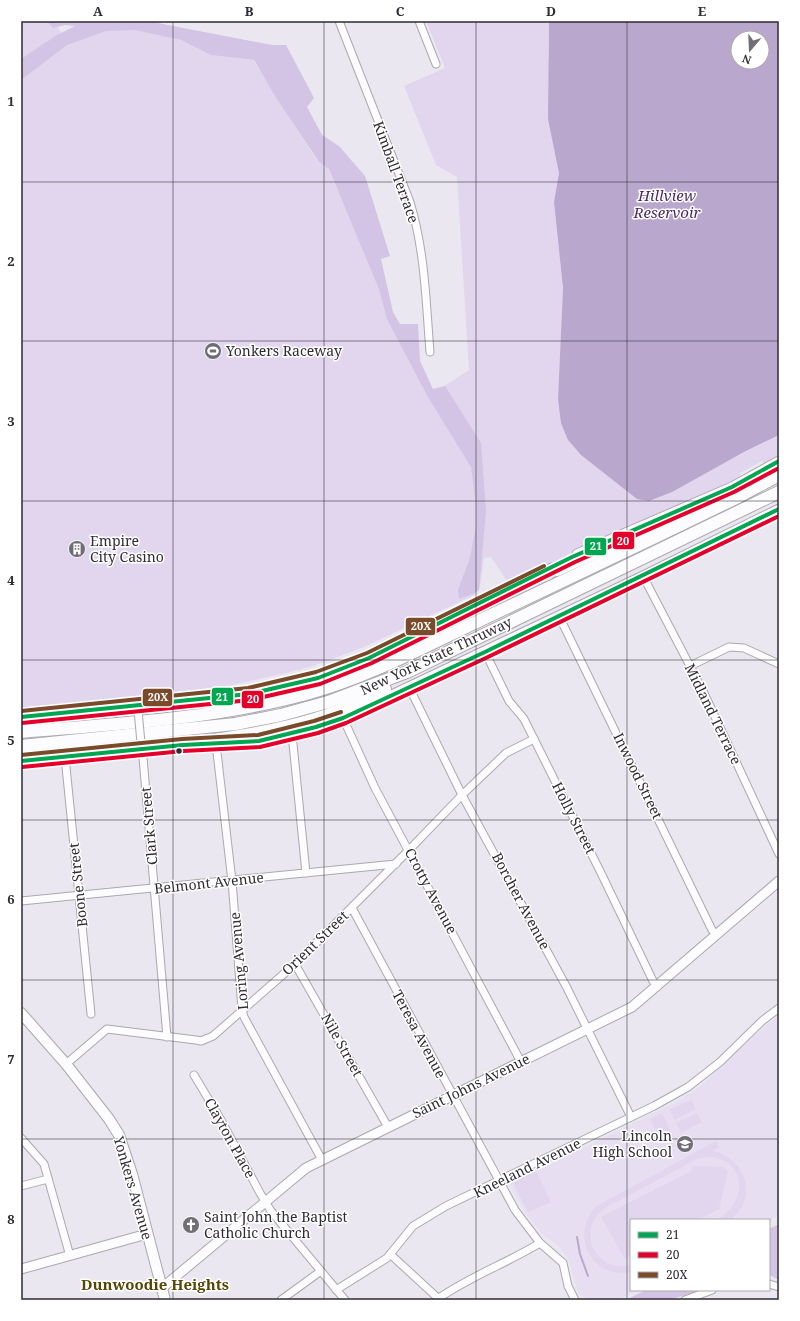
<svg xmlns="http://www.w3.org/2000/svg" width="800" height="1321" viewBox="0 0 800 1321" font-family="'Noto Serif',serif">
  <rect width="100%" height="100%" fill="#ebe7f0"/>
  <path fill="#e7dff1" d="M779,1016V1216L769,1221L631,1220V1290H638L618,1300H589L578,1293L569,1261L558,1246L540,1232L526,1214L510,1184L680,1100L702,1085L762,1028Z"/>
  <g fill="#e1d6ed">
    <path d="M21,21H55L65,41L83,35L127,27L181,40L211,55L253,60L316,159L328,168L429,396L469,370L457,177L436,165L404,86L445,68L426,21H549L548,52L559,173L554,202L563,288L558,399L568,440L581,455L637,498L649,501L779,435V456L765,466L762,461L740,473L741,479L508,582L491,557L484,558L480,587L474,595L364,647L313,666L282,674L227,686L21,709Z"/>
    <path d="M691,1100L696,1109L674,1120L670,1110Z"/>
    <path d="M662,1113L673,1135L661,1141L650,1119Z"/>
    <path d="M697,1113L702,1122L681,1133L676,1123Z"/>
    <path d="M716,1141L719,1147L713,1151C739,1156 756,1185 740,1210C737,1213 733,1219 729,1220C725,1221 720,1220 716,1220C757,1198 739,1149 699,1158L607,1207C574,1227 594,1274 631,1265V1272C592,1280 570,1236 595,1207Z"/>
    <path d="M693,1166L724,1167L728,1172L720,1205H718L721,1208L698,1220H631V1256L625,1259L601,1217L691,1171Z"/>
    <path d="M536,1171L551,1202L528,1212L513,1183Z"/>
  </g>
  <g fill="#d3c3e4">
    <path d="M47,21H147L272,45H286L314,98L307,107L322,135L339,146L365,176L390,256L381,259L393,312L400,324H418L420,361L433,389L445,386L481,443L486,511L479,590L473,594L459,599L458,590L470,558L476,526V505L471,467L428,397L387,319L379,289L329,169L319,162L275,96L254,60L211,55L181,40L135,30L106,31L67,45L21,80V59L57,35L75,26L65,25L53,28Z"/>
    <path d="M779,1224V1280L769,1275V1229Z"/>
    <path d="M646,1290H703L668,1300H626Z"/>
  </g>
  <path fill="#b9a7ce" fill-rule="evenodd" d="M549,21H779V435L744,452L672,492L649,501L637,499L581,455L568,440L561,423L558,399L563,288L554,202L559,173L548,119ZM738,38H762V62H738Z"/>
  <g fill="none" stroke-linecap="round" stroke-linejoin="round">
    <path stroke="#b9a7ce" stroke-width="2" d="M577,1237L580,1254L588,1276"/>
    <g stroke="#aba8af" stroke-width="9">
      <g id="street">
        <path d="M339,21L410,202C425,251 426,302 430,352"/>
        <path d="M419,21L436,64"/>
        <path d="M643,576L703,691L779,854"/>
        <path d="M559,616L712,930L717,935"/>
        <path d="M485,652L509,701L524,719L601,873L653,981L657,987"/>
        <path d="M690,666L729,647L744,648L779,664"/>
        <path d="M409,687L462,795L566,986L631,1117"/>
        <path d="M343,718L375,788L521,1062"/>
        <path d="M292,734L306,873"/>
        <path d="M216,744L232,881L242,1009L244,1017L322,1160"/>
        <path d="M142,746L167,1037"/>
        <path d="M65,757L91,1014"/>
        <path d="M21,901L396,864"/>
        <path d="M352,908L515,1210L540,1243L563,1263L568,1286L575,1300"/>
        <path d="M295,964L388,1127"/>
        <path d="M66,1064L107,1029L196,1040L201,1041L213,1036L295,964L409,850L462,795L506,753L534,739"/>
        <path d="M194,1075L221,1120L260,1193L271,1211L345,1300"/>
        <path d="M21,1138L44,1164L70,1256"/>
        <path d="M21,1186L48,1179"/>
        <path d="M390,1254L440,1300"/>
        <path d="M769,1284L779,1287"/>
        <path d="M336,1290L387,1258L413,1226L446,1206L654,1106L688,1087L720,1062L762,1021L779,1008"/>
        <path d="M439,1298C471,1276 507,1263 540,1243"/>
        <path d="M281,1300L321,1271"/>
        <path d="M685,1300L712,1290"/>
      </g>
    </g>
    <g stroke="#aba8af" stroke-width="11">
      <g id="secondary">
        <path d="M577,554L732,487L779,461"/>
        <path d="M21,717L249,694L318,678L369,658L422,633L552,568"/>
        <path d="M226,744C266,740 304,732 343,718L643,576L779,509"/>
        <path d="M21,761L189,745"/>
        <path d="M21,1269L147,1234"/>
        <path d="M162,1288L306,1168L632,1007L779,881"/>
      </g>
    </g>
    <g stroke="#aba8af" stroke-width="12">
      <path id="primary" d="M21,1013L66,1064L109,1119L119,1135L132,1174L165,1300"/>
    </g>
    <g stroke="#aba8af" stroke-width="14">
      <g id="highway">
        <path d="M547,571L557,570L610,546L662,526"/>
        <path d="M21,732C116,724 214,719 306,694C369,677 427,645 485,618C570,578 654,538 738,497L779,475"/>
        <path d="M183,745C228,738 272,732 315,719C340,712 362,700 385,689"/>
        <path d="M21,746L235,724L281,715L328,702L407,672L779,492"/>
      </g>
    </g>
    <use href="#street" stroke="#fcfbfd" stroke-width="7"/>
    <use href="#secondary" stroke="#fcfbfd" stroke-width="9"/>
    <use href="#primary" stroke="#fcfbfd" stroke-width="10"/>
    <use href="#highway" stroke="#fcfbfd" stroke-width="12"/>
    <g stroke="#aba8af" stroke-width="9" stroke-linecap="butt">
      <path id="street-bridge" d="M138,710L141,743"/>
    </g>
    <use href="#street-bridge" stroke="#fcfbfd" stroke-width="7"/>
    <g stroke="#fff" stroke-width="7">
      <g id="bus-1">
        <path d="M21,717L249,694L318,678L369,658L572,557L732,487L779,461"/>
        <path d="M21,761L183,745L259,741L316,727L343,718L485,652L779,509"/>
      </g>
    </g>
    <g stroke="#fff" stroke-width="7">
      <g id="bus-2">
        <path d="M22,723L250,700L320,684L372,663L575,562L734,492L779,468"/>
        <path d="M22,767L183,751L260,747L318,733L346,723L488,657L779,516"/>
      </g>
    </g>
    <g stroke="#fff" stroke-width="7">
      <g id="bus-3">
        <path d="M21,711L248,688L316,672L367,653L544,566"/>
        <path d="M21,755L182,739L258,735L314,721L341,712"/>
      </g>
    </g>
    <use href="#bus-1" stroke="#00a651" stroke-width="4"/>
    <use href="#bus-2" stroke="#e4002b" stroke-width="4"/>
    <use href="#bus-3" stroke="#7a4b2a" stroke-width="4"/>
  </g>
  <path fill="none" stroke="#2e2b32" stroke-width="1" stroke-opacity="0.55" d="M173,21V1300M324,21V1300M476,21V1300M627,21V1300M21,182H779M21,341H779M21,501H779M21,660H779M21,820H779M21,980H779M21,1139H779"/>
  <defs>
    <g id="stadium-disc" transform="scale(0.9)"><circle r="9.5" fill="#706d74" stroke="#fff"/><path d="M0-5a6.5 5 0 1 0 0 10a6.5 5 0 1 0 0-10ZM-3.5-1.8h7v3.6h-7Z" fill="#fff"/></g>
    <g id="building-disc" transform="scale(0.9)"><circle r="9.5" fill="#706d74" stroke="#fff"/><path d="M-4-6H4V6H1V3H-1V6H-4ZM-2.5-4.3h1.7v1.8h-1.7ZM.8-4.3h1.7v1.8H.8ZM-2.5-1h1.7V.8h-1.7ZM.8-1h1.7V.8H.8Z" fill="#fff"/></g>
    <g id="school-disc" transform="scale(0.9)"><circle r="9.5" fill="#706d74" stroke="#fff"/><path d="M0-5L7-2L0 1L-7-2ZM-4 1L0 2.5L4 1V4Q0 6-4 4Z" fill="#fff"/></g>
    <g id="church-disc" transform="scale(0.9)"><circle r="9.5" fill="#706d74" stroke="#fff"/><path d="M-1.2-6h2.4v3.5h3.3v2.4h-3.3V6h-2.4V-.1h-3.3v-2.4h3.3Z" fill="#fff"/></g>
  </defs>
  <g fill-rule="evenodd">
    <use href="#stadium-disc" x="213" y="351"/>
    <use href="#building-disc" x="77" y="549"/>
    <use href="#school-disc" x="685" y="1144"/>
    <use href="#church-disc" x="191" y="1225"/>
  </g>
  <circle fill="#2e2b32" stroke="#fff" stroke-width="1.5" cx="179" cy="751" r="3.5"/>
  <g text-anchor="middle" stroke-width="3" stroke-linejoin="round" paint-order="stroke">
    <g font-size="14" fill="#2e2b32" stroke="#fff">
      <text transform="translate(396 172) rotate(70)" y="5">Kimball Terrace</text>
      <text transform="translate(436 656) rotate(-25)" y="5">New York State Thruway</text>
      <text transform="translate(713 714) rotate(64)" y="5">Midland Terrace</text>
      <text transform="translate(638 776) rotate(64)" y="5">Inwood Street</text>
      <text transform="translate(574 818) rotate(63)" y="5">Holly Street</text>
      <text transform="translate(149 826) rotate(-95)" y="5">Clark Street</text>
      <text transform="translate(209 883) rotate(-6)" y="5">Belmont Avenue</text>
      <text transform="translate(78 885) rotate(-96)" y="5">Boone Street</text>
      <text transform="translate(431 891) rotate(62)" y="5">Crotty Avenue</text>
      <text transform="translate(521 901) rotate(62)" y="5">Borcher Avenue</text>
      <text transform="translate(315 943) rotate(-44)" y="5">Orient Street</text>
      <text transform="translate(239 961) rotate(-95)" y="5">Loring Avenue</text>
      <text transform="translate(419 1034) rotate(62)" y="5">Teresa Avenue</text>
      <text transform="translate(342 1045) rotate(61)" y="5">Nile Street</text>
      <text transform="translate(471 1086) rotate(-26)" y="5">Saint Johns Avenue</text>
      <text transform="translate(230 1138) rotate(61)" y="5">Clayton Place</text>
      <text transform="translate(527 1168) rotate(-26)" y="5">Kneeland Avenue</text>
      <text transform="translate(133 1188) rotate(74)" y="5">Yonkers Avenue</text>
    </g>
    <g font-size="14" fill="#2e2b32" stroke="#fff" text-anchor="start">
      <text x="226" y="356">Yonkers Raceway</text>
      <text x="90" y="546">Empire<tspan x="90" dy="16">City Casino</tspan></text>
      <text x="672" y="1141" text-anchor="end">Lincoln<tspan x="672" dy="16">High School</tspan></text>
      <text x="204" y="1222">Saint John the Baptist<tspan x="204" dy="16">Catholic Church</tspan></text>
    </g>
    <g font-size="15" font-style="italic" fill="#4b2a68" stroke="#fff">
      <text x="667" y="201">Hillview<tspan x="667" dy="17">Reservoir</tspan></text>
    </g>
    <g font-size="15" font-weight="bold" fill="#544603" stroke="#fff">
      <text x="155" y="1290">Dunwoodie Heights</text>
    </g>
  </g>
  <g stroke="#fff" stroke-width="1.5">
    <rect x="612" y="531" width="23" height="19" rx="4" fill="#e4002b"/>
    <rect x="584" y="537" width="23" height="19" rx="4" fill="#00a651"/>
    <rect x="405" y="617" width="31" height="19" rx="4" fill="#7a4b2a"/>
    <rect x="211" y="687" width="23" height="19" rx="4" fill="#00a651"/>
    <rect x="142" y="688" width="31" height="19" rx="4" fill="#7a4b2a"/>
    <rect x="241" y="690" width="23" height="19" rx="4" fill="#e4002b"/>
  </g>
  <g font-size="11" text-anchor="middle" font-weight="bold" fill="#fff">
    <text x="623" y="545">20</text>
    <text x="596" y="550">21</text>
    <text x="421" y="630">20X</text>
    <text x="222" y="701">21</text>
    <text x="158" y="701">20X</text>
    <text x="253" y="703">20</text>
  </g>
  <rect width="800" height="1321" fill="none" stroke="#ffffff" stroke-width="44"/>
  <rect x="630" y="1219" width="140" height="72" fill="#ffffff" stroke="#abaaad"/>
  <rect x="638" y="1232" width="20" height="6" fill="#00a651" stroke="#abaaad"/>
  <text x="666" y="1239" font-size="12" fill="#2e2b32">21</text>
  <rect x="638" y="1252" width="20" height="6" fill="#e4002b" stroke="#abaaad"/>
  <text x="666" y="1259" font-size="12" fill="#2e2b32">20</text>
  <rect x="638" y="1272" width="20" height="6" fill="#7a4b2a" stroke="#abaaad"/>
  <text x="666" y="1279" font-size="12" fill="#2e2b32">20X</text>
  <g transform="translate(750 50) rotate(199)"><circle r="19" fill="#ffffff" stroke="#abaaad"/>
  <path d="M0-3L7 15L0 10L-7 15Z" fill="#706d74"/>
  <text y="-6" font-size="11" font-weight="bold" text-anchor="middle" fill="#2e2b32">N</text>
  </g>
  <rect x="22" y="22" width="756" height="1277" fill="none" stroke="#2e2b32" stroke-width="1.5"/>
  <g font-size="13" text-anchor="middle" font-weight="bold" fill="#2e2b32">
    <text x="98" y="16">A</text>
    <text x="249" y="16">B</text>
    <text x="400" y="16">C</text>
    <text x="551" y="16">D</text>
    <text x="702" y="16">E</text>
    <text x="11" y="106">1</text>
    <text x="11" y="266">2</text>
    <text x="11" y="426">3</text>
    <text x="11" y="585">4</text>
    <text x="11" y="745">5</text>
    <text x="11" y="904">6</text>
    <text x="11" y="1064">7</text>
    <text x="11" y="1224">8</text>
  </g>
</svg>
